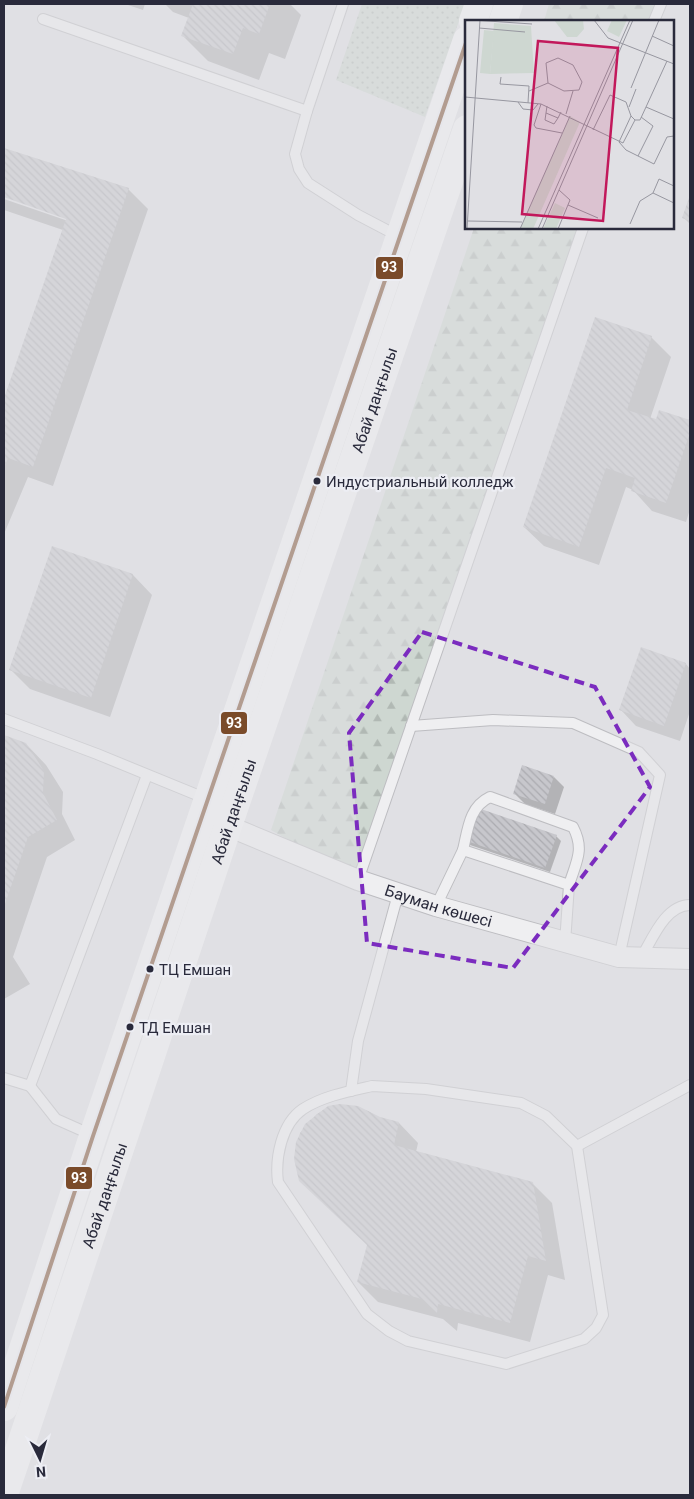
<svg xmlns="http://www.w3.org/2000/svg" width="694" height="1499" viewBox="0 0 694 1499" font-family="Roboto,sans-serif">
  <defs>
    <pattern id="forest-firs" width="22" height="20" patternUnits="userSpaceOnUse" patternTransform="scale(1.25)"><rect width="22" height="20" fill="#ced7d1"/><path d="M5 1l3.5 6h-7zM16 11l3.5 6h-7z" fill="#b1b9b4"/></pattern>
    <pattern id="park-dots" width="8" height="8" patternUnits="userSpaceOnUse" patternTransform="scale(1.25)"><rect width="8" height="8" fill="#ced7d1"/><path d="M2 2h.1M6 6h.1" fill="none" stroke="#b1b9b4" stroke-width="1.8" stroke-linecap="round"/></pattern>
    <pattern id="building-back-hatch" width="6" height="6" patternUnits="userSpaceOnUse" patternTransform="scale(1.25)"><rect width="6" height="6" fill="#c7c7cc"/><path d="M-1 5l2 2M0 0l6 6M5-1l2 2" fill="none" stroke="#ababb0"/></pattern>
  </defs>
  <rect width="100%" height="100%" fill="#e0e0e4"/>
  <g fill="url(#forest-firs)">
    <path d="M549,4H660L654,21H544Z"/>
    <path d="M474,228H583L358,880L271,830Z"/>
  </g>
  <path fill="url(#park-dots)" d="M362,4H465L425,117L336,80Z"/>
  <g fill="#0003">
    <path d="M125,4H145L143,10Z"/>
    <path d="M165,4H290L301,15L285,59L269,53L259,80L208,61L182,35L189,18L173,12Z"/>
    <path d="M4,149L128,189L148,209L53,486L28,477L4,534V402L63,230L4,210V199L71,222L72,220L4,196Z"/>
    <path d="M690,198V224L684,218Z"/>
    <path d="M651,337L671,357L650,419L657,421L660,411L690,422V509L686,522L652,511L633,490L626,487L599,565L544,546L524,527Z"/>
    <path d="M52,548L133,575L152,595L110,717L30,689L11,670Z"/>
    <path d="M686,664L690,669V711L680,741L636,726L621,710Z"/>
    <path d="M4,736L26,744L46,765L63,792L62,814L75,840L47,857L13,957L30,984L4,999Z"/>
    <path d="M554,777L564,787L555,814L525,804L514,793Z"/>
    <path d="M556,836L561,841L550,872L470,845L465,840Z"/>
    <path d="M340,1106L368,1111L379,1118L399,1123L418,1143L416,1152L532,1183L552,1203L565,1280L548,1275L530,1342L458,1323L457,1331L443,1319L378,1302L358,1282L368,1246L296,1159L300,1133L317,1114L329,1107Z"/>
  </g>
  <g fill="url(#building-back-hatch)">
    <path d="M193,4H270L259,34L243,28L233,54L181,36Z"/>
    <path d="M4,148L129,188L33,467L8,458L4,468V398L66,219L4,197Z"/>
    <path d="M690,195V221L682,218Z"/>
    <path d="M595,317L652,336L627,410L656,419L659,410L690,420V433L666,503L631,491L635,478L606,468L579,547L523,527Z"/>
    <path d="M52,546L133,574L91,698L9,670Z"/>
    <path d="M641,647L686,663L664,726L619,710Z"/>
    <path d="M4,735L26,743L44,771L43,793L57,820L28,837L4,907Z"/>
    <path d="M522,765L554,776L545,804L513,794Z"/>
    <path d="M475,807L557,835L545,868L464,840Z"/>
    <path d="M340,1104L358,1106L380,1117L399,1122L394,1145L533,1182L546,1261L528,1256L510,1323L438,1304L437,1313L422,1299L357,1282L367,1245L299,1181L294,1159L296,1142L305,1124L328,1106Z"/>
  </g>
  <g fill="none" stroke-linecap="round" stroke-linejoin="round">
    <g stroke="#bdbdc1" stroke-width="12">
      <g id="lane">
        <path d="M343,4L307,111L295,154L299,169L308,183L358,215L400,237"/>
        <path d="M43,19L307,111"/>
        <path d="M654,21L661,4"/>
        <path d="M4,719L97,754L207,799"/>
        <path d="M411,726L493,720L573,723L639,752L660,775L619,957"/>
        <path d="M463,850C468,829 469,807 490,797L573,827C585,850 576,862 569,885"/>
        <path d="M358,880L583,228"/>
        <path d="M436,906L463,850L569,885L565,943"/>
        <path d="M641,958C652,940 665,905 690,905"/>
        <path d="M4,1078L30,1086L147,775"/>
        <path d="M30,1086L56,1119L92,1135"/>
        <path d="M372,1086L426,1089L521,1103L546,1116L577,1146L603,1315L596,1328L584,1339L506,1364L408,1341L389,1331L367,1314L278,1182C275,1159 281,1124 303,1109C323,1096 350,1091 372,1086Z"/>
        <path d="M351,1091L358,1041L398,894"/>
        <path d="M577,1146L690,1085"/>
      </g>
    </g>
    <g stroke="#bdbdc1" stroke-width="22">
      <g id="street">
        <path id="s1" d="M220,815L228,826L358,880L436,906L619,957L690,959"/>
      </g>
    </g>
    <use href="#lane" stroke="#efeff1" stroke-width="10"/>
    <use href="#street" stroke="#efeff1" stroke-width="20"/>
    <g stroke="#f4f4f5" stroke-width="28">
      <path d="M473,21L479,4"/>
      <path d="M503,21L509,4"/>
      <path d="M4,1407L93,1136L467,40"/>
      <path id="s2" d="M4,1495L228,826L467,129"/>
    </g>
    <g stroke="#edeef4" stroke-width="8">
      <path id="bus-1" d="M4,1407L93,1136L467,40"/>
    </g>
    <use href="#bus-1" stroke="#7a4b2a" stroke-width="4"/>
  </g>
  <path d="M0 0H694V1499H0ZM422,632L595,687L650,787L513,968L367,943L349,733Z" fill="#e0e0e4" fill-opacity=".55" fill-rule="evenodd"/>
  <path fill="none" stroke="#7b2cbf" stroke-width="4" stroke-dasharray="10 6" stroke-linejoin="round" d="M422,632L595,687L650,787L513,968L367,943L349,733Z"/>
  <g fill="#292a3b" stroke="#edeef4" stroke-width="2">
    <circle cx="317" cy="481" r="4.5"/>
    <circle cx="150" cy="969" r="4.5"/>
    <circle cx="130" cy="1027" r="4.5"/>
  </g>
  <g text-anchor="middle" stroke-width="4.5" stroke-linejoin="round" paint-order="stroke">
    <g font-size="15" fill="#292a3b" stroke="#edeef4" text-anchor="start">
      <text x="326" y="487">Индустриальный колледж</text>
      <text x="159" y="975">ТЦ Емшан</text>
      <text x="139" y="1033">ТД Емшан</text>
    </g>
    <g font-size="16" fill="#292a3b" stroke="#edeef4">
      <text dy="6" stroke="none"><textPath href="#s2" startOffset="1156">Абай даңғылы</textPath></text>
      <text dy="6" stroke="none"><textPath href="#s2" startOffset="721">Абай даңғылы</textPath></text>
      <text dy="6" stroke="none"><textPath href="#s1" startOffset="239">Бауман көшесі</textPath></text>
      <text dy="6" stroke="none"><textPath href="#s2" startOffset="316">Абай даңғылы</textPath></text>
    </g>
  </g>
  <g transform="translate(465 20)">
    <rect width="209" height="209" fill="#e0e0e4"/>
    <path d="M29,3L66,6L69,53L25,54Z" fill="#ced7d1"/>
    <path d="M147,0H162L154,17L142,11ZM105,96L115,102L68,209H55Z" fill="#ced7d1"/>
    <path d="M19,10L29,11L25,54L15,53ZM90,183L100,188L91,209H78Z" fill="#ced7d1"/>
    <path d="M89,0H118L119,9L112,17H102Z" fill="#ced7d1"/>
    <path fill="none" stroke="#9797a0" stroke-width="1" d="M8,0L67,4M129,0L143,18L209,44M14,8L60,12M187,16L209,26M93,38L108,45L117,62L114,70L99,71L83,63L81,43ZM36,57L35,64L64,66L63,83M166,68L194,0M64,71L83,63M0,77L76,84L158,123L170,100L166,96M53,82L58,89L68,90L73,84M76,84L69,105L71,108L97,113M82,86L81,93L93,98L96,92M164,87L171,69M181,87L202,41M81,93L80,100L89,104L93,98M101,94L108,71M170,100H175L181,87L209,99M128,110L145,75L161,82L166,96L154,122L161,130L189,144L202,117L209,116M173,136L188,106L176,97M188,173L209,183M103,185L133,198M3,201L57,202M165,204L175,181L188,173L194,159L209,166M2,209L15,0M55,209L105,96M73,209L165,0M77,209L168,0M93,209L105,180L94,170"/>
    <path fill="#c2185b" fill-opacity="0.15" stroke="#c2185b" stroke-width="2.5" d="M73,21L153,28L138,201L57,194Z"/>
    <rect width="209" height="209" fill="none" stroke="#292a3b" stroke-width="2.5"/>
  </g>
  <g stroke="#edeef4" stroke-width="2">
    <rect x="375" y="256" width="29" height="24" rx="5" fill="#7a4b2a"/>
    <rect x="220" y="711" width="28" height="24" rx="5" fill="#7a4b2a"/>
    <rect x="65" y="1166" width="28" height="24" rx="5" fill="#7a4b2a"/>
  </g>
  <g font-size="14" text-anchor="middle" font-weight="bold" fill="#fff">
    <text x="389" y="272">93</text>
    <text x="234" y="728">93</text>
    <text x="79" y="1183">93</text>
  </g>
  <rect width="694" height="1499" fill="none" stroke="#292a3b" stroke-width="10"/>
  <g transform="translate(40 1459) rotate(175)" stroke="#edeef4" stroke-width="4" paint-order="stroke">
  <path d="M0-4L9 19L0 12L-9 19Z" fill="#292a3b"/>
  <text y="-8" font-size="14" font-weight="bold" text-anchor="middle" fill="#292a3b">N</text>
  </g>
</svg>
